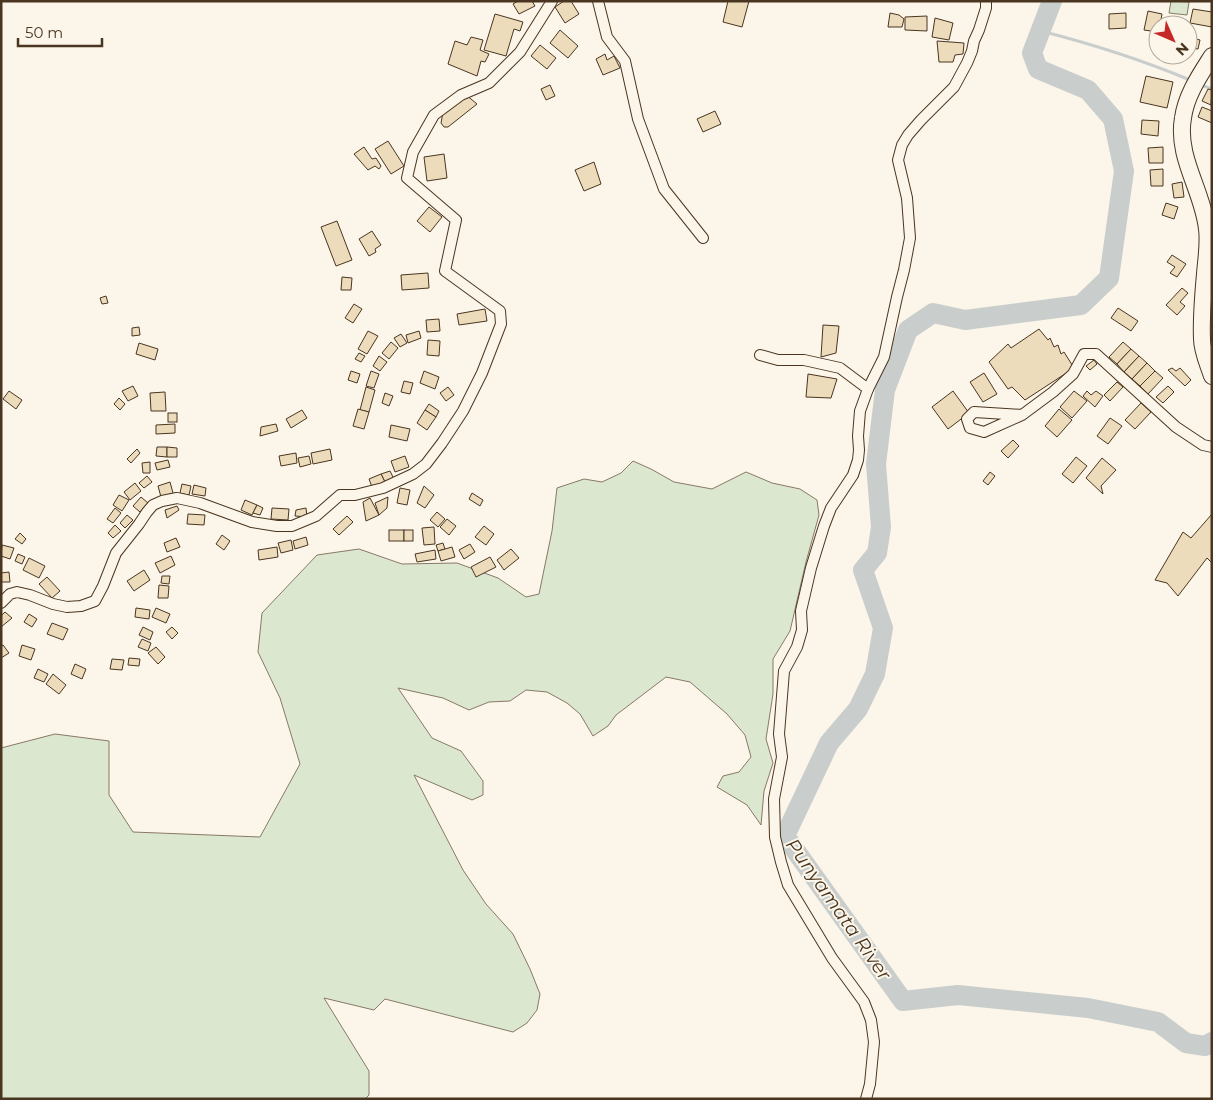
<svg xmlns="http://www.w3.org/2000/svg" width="1213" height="1100" viewBox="0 0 1213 1100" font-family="Montserrat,sans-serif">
  <rect width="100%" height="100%" fill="#fbf6e9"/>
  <g fill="#dce7d0" stroke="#887966">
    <path d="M1171,1L1189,2L1187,15L1169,13Z"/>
    <path d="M633,461L651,469L674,482L712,489L746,472L772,483L800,489L817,500L819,515L806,562L790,631L773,659V694L766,739L773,763L764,791L761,825L747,805L717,787L723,776L739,772L751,757L745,735L727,714L690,682L666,677L616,715L608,726L593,736L580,714L567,703L547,692L526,690L510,701L489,702L469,710L443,698L398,688L432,738L461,751L483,781V795L472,800L414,775L463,870L486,904L513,934L530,969L540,994L537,1010L527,1023L513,1032L385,999L374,1010L324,998L369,1071V1095L365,1099H1V748L55,734L109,741V795L133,832L260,837L300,764L280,698L258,652L262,613L317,555L359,549L402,564L457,563L498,578L526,597L539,594L552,531L557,488L584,479L602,482L621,473Z"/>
  </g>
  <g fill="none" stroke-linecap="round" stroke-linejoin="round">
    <g stroke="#c9cecd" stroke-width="3">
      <path d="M1041,31C1092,44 1142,60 1190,80"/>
      <path d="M1201,85L1212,89"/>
    </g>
    <path stroke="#c9cecd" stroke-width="20" d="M1052,1L1032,53L1038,69L1088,90L1113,119L1124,171L1109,278L1081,305L965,320L933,313L908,330L885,390L876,464L881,527L877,553L863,570L883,628L875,674L858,709L829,743L785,836L903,1001L958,995L1088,1008L1158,1022L1186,1043L1205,1046L1212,1042"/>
  </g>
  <g fill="#ecdcbc" stroke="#4a3520">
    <path d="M518,1H532L535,6L519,14L513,4Z"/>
    <path d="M564,1H571L579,14L565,23L555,7Z"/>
    <path d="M728,1H749L742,27L723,22Z"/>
    <path d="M1193,9L1212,12V27L1190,23Z"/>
    <path d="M1148,11L1162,14L1160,25H1158V32L1144,30Z"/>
    <path d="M890,13L899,15L904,19L902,27H888Z"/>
    <path d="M1126,13V28L1109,29V14Z"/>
    <path d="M495,14L523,22L520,31L514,29L506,56L484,50Z"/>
    <path d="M927,16V31L905,30V17Z"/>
    <path d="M935,18L953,23L949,40L932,37Z"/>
    <path d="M560,30L578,46L568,58L550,43Z"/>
    <path d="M471,37L483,40L480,50L489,54L485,62L481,61L477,76L448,64L455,41L467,45Z"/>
    <path d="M1188,37L1200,40L1198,49L1189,48L1188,50Z"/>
    <path d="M937,41L964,43L963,54L955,55L953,62H939Z"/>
    <path d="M540,45L556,58L547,69L531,56Z"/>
    <path d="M605,54L607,60L614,56L620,68L603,75L596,59Z"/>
    <path d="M1146,76L1173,82L1167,108L1140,102Z"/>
    <path d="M550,85L555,96L546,100L541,89Z"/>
    <path d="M1208,89L1212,90L1211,105L1202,101Z"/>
    <path d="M465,94L477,104L448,127H444L441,123L443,112Z"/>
    <path d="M1202,107L1212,111V123L1198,117Z"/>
    <path d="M715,111L721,124L703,132L697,119Z"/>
    <path d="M1142,120L1159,121L1158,136L1141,134Z"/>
    <path d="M388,141L404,166L391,174L375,149Z"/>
    <path d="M364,147L372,159L376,158L381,166L379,169L375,166L368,170L354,154Z"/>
    <path d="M1163,147V163H1149L1148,148Z"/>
    <path d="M444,154L447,178L427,181L424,157Z"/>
    <path d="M594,162L601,184L584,191L575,170Z"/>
    <path d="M1163,169V186H1151L1150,170Z"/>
    <path d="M1182,182L1184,197L1174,198L1172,184Z"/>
    <path d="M1166,203L1178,207L1174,219L1162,215Z"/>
    <path d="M429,207L442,217L430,232L417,221Z"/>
    <path d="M337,221L352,260L336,266L321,227Z"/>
    <path d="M372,231L381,245L375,249L376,252L369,256L359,239Z"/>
    <path d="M1172,255L1186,264L1177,277L1170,273L1175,267L1167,262Z"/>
    <path d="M428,273L429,288L402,290L401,275Z"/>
    <path d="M342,277L352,278L351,290H341Z"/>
    <path d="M1182,288L1188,293L1180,302L1185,306L1177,315L1166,305Z"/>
    <path d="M106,296L108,303L102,304L100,298Z"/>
    <path d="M354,304L362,309L353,323L345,318Z"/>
    <path d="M1118,308L1138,321L1131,331L1111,318Z"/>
    <path d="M485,309L487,321L459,325L457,314Z"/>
    <path d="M439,319L440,331L427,332L426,320Z"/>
    <path d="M823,325L839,326L836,353L821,357Z"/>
    <path d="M139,327L140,335L132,336V328Z"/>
    <path d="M1039,329L1048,340L1050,338L1054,347L1058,345L1061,354L1064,352L1074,368L1025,400L1012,387L1008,389L989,362L1008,344L1011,348Z"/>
    <path d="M368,331L378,336L367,354L358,349Z"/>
    <path d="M419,331L421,338L408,343L406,335Z"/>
    <path d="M401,334L407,343L400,347L394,338Z"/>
    <path d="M428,340L440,341L439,356L427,355Z"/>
    <path d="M391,342L398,348L389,359L382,353Z"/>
    <path d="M1123,342L1131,349L1117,364L1109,357Z"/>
    <path d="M139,343L158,349L155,360L136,354Z"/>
    <path d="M1131,349L1139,356L1124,372L1117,364Z"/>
    <path d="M359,353L365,356L361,362L355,359Z"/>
    <path d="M379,356L387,362L380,371L373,366Z"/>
    <path d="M1139,356L1147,363L1132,379L1124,372Z"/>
    <path d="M1094,360L1097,364L1090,370L1086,366Z"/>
    <path d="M1147,363L1155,371L1140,386L1132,379Z"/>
    <path d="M1172,368L1176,371L1180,368L1191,380L1185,386L1168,370Z"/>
    <path d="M351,371L360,374L357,383L348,380Z"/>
    <path d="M371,371L379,374L374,388L366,386Z"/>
    <path d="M424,371L439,377L435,389L420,383Z"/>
    <path d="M1155,371L1163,378L1148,394L1140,386Z"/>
    <path d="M984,373L997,394L983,402L970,382Z"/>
    <path d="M808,374L837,379L831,398L806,397Z"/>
    <path d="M404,381L413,383L410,394L401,392Z"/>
    <path d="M1117,382L1123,387L1110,401L1104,395Z"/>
    <path d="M133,386L138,396L128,401L122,391Z"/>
    <path d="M1168,386L1174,392L1163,403L1156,397Z"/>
    <path d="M366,387L375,390L369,412L360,410Z"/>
    <path d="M448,387L454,395L446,401L440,393Z"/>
    <path d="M9,391L22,400L16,409L3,399Z"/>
    <path d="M953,391L969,413L948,429L932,407Z"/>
    <path d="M1074,391L1087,401L1072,418L1060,407Z"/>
    <path d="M1087,391L1091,395L1096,391L1103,396L1095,407L1083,396Z"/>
    <path d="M165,392L166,411H151L150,393Z"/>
    <path d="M385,393L393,396L389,406L382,403Z"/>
    <path d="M119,398L125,404L120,410L114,404Z"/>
    <path d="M1141,403L1151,412L1135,429L1125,420Z"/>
    <path d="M429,404L439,411L436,417L425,410Z"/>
    <path d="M358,409L369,412L364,429L353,426Z"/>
    <path d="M1059,409L1072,420L1057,437L1045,426Z"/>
    <path d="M302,410L307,418L291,428L286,419Z"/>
    <path d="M425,410L436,417L427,430L417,423Z"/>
    <rect x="168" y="413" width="9" height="9"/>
    <path d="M1110,418L1122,426L1108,444L1097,436Z"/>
    <path d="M175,424V433L156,434V425Z"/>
    <path d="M276,424L278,431L260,436L261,427Z"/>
    <path d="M391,425L410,429L407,441L389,437Z"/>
    <path d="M1013,440L1019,446L1008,458L1001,451Z"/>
    <path d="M157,447H167V457L156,456Z"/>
    <path d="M167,447L177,448V457H167Z"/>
    <path d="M137,449L140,453L131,463L127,459Z"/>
    <path d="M330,449L332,460L313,464L311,453Z"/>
    <path d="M296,453L297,463L281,466L279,456Z"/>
    <path d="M309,456L311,464L300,467L298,458Z"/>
    <path d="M405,456L409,467L395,472L391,461Z"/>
    <path d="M1076,457L1087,466L1073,483L1062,474Z"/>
    <path d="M1102,458L1116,470L1101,486L1103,494L1086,478Z"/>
    <path d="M168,460L170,467L157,470L155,463Z"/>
    <path d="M150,462V473H143L142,463Z"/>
    <path d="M390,471L394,479L385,482L381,474Z"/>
    <path d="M990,472L995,476L988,485L983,481Z"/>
    <path d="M381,474L385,482L372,487L369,479Z"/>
    <path d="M147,476L152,482L144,488L139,483Z"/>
    <path d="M170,482L173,493L161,497L158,486Z"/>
    <path d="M135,483L141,491L130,500L124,492Z"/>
    <path d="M182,484L191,486L189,495L180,493Z"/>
    <path d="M194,485L206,488L205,496L192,494Z"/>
    <path d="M424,486L434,495L425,508L417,503Z"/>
    <path d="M400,488L410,490L407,505L397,503Z"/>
    <path d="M472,493L483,500L480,506L469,499Z"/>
    <path d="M119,495L129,500L122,511L113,505Z"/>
    <path d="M141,497L148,503L140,512L133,506Z"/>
    <path d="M388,497L387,508L379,515L375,503Z"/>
    <path d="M370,498L379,515L366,521L363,502Z"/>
    <path d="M245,500L257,505L252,515L241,510Z"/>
    <path d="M257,505L263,508L260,515L253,513Z"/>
    <path d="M177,506L179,510L167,518L165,510Z"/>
    <path d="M115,508L121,513L113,523L107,519Z"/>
    <path d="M272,508L289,509L288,520L271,519Z"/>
    <path d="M306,508L307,517L295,516L296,510Z"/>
    <path d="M437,512L445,519L438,527L430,520Z"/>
    <path d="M188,514L205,515L204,525L187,524Z"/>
    <path d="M1212,514V563L1207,558L1178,596L1167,583L1155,580L1183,532L1191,538Z"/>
    <path d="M127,515L133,520L125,528L120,523Z"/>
    <path d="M347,516L353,522L339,535L333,529Z"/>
    <path d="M447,519L456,526L449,535L440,527Z"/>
    <path d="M115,525L121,531L113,538L108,533Z"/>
    <path d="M484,526L494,534L486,545L475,537Z"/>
    <path d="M434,527L435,544L424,545L422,528Z"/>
    <rect x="389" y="530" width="15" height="11"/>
    <rect x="404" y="530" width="9" height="11"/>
    <path d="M20,533L26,539L22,544L15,539Z"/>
    <path d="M222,535L230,541L224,550L216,544Z"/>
    <path d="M306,537L308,545L295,549L293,541Z"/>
    <path d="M176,538L180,547L167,552L164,543Z"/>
    <path d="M291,540L293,550L281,553L278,543Z"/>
    <path d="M443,543L445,549L438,551L436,545Z"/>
    <path d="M470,544L475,552L464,559L459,550Z"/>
    <path d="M2,545L14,548L10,559L1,556Z"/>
    <path d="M277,547L278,557L259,560L258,550Z"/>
    <path d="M452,547L455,557L441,561L438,551Z"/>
    <path d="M511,549L519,558L504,570L497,560Z"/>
    <path d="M435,550L436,559L417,562L415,554Z"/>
    <path d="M18,554L25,557L22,564L15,561Z"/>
    <path d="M171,556L175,565L160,573L155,563Z"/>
    <path d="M490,557L496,567L476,577L471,567Z"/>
    <path d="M29,558L45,566L39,578L23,570Z"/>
    <path d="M144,570L150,580L134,591L127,581Z"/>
    <path d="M9,572L10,582H1V573Z"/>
    <path d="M162,576H170L169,584L161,583Z"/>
    <path d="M47,577L60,591L52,598L39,584Z"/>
    <path d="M159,585L169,586L168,598H158Z"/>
    <path d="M136,608L150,610L149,619L135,617Z"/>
    <path d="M156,608L170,614L166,623L152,617Z"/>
    <path d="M5,612L12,618L1,627V616Z"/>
    <path d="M29,614L37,619L32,627L24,622Z"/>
    <path d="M52,623L68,629L63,640L47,634Z"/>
    <path d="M143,627L153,632L150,640L139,635Z"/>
    <path d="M172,627L178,633L172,639L166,632Z"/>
    <path d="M142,639L151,643L148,651L138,647Z"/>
    <path d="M3,645L9,653L1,658V646Z"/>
    <path d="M22,645L35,649L31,660L19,656Z"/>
    <path d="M156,647L165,657L158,664L148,653Z"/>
    <path d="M129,658L140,659L139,666L128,665Z"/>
    <path d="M112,659L124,660L122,670L110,669Z"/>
    <path d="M75,664L86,669L82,679L71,674Z"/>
    <path d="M38,669L48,674L44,682L34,678Z"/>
    <path d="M53,674L66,685L59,694L46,684Z"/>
  </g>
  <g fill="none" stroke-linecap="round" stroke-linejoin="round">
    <g stroke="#4a3520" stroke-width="12">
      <g id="street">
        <path d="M598,1L607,37L625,61L638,119L664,189L703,238"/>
        <path d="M760,355L778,360H804L840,368L868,389"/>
        <path d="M1022,415L974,412L967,419L970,428L984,432L1022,415L1053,392L1073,374L1084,354H1096L1176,427L1203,445L1212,447"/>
        <path d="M1,603L10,594L17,592L30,595L53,604L67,607L81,606L95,601L103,586L116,553L139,524L147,512L153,505L162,501L177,498L200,503L252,522L277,526H292L316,516L340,495H355L383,488L413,474L426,464L442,443L463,411L482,373L501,324L500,311L445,271L456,220L407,178L413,152L434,115L461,95L489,83L520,52L552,1"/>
        <path d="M866,1099L870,1084L874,1042L871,1020L864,1002L832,958L788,885L781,862L775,837L774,799L782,757L779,734L784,671L797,647L802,630L801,611L811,568L824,526L831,508L853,475L858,460L859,450L858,436L860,411L868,389L884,357L897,297L904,270L910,238L907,198L898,160L902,145L908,135L921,120L954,87L967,63L972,51L974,41L979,30L986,8V1"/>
      </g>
    </g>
    <g stroke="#4a3520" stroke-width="18">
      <path id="primary" d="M1212,56C1200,75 1186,95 1183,118C1176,157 1203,191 1207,229C1209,243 1206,260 1205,274C1203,296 1201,318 1202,339C1202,351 1208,364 1212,376"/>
    </g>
    <use href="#street" stroke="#fbf6e9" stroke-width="10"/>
    <use href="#primary" stroke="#fbf6e9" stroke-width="16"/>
  </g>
  <g text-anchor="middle" stroke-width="4" stroke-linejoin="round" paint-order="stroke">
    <g font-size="19" font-style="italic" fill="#4a3520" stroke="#fbf6e9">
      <text transform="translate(839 909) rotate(55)" y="7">Punyamata River</text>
    </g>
  </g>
  <rect width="1213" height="1100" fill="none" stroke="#4a3520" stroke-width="5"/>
  <g transform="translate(1173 40) rotate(135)"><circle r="24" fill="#fbf6e9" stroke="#b4a999"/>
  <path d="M0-4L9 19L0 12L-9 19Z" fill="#c62828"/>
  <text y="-8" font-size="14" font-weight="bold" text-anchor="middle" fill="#4a3520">N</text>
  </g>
  <path d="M18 38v8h84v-8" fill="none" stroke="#4a3520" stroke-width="2.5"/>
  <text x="25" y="38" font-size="15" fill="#4a3520" stroke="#fbf6e9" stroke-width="4" paint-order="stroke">50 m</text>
</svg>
